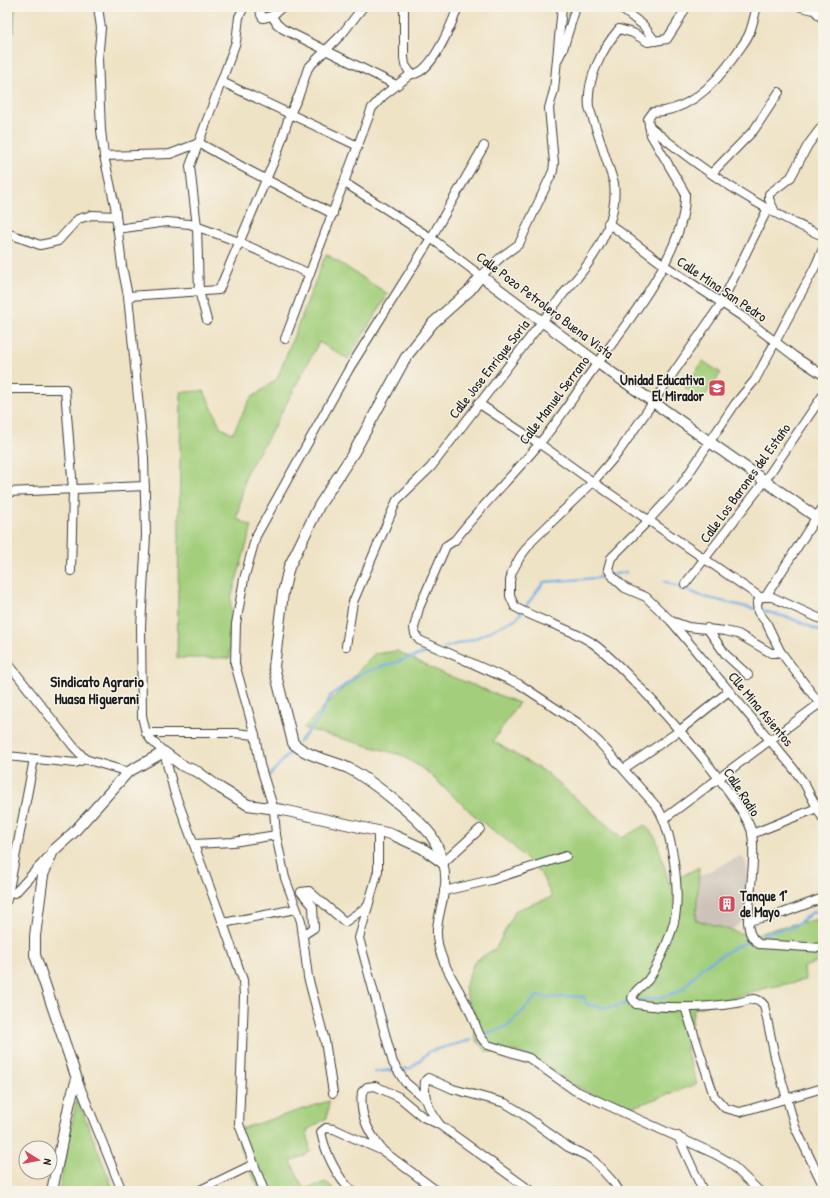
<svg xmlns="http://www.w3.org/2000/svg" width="830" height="1198" viewBox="0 0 830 1198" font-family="'Patrick Hand',sans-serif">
  <rect width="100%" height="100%" fill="#f7f3e8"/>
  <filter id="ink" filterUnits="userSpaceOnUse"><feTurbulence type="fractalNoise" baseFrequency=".025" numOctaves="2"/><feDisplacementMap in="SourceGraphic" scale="8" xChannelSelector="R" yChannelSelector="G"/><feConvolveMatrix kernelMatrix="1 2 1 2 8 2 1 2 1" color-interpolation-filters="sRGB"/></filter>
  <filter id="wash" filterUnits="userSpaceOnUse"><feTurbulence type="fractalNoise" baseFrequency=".012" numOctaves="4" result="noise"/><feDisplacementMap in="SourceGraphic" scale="16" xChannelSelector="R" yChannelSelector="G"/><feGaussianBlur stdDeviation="0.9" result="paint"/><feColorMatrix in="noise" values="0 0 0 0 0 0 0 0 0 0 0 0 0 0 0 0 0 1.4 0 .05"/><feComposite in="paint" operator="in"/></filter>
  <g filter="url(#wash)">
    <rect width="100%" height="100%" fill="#efe3c6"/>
    <path fill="#ccc2b8" d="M741,856L746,863L747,876L744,919L732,930L696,920L699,876Z"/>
    <g fill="#a3cf7b" stroke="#60764c">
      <path d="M7,7H15L14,32L7,29Z"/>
      <path d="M326,254L388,294L348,359L319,342L268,438L246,473L237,519L252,526L231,598L230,658H177L181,392L204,391L221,428L233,433L250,399L277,379Z"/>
      <path d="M703,361L721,373L702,400L685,388Z"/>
      <path d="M397,651L442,673L519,703L493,741L545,772L622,838L645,825L656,838L669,883L699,867L696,920L751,936L780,927L823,918V960L804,967L805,980L762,989L694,1009L686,1050L697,1084L633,1107L592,1094L547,1071L519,1052H487L476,1040L465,987L474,962L496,948L516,910L552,897L541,874L509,842L478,819L426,771L401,755L303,728L348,683L374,654Z"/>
      <path d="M77,1098L114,1191H59Z"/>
      <path d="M329,1101L327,1118L307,1130L310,1152L291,1162L304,1189L326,1182L336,1191H260L241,1150L237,1130Z"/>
    </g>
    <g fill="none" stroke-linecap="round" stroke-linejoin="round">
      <g stroke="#76ade5" stroke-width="2.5">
        <path d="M664,581L704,597L755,609"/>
        <path d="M760,610L790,618L823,632"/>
        <path d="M443,648L474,639L517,618L544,582L597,578L626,572"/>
        <path d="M298,743L318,720L331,695L362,673L435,650"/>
        <path d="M267,778L295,747"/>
        <path d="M637,1001L663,997L682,990L702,967L735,947L774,931L793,927L813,912L823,911"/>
        <path d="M486,1034L508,1026L537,996C553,999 567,996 584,997L586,1004L607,1008L632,1002"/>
        <path d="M375,1072L411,1068L430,1051L471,1040"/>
      </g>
    </g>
  </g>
  <g filter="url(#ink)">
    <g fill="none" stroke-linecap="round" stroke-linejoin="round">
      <g stroke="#3c3a36" stroke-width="10">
        <g id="minor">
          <path d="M98,7L101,28L98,59L101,130L104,156L115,206L122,266L128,296L144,458L146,535L141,627L142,716L146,733L151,740L164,752L174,791L223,923L243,980L244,997L239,1124L264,1191"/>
          <path d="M260,7L261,15L263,18L272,16L282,7"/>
          <path d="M404,7V57L405,65L411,74C431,76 452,23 458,7"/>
          <path d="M619,7L643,25L655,41"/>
          <path d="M757,7C754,16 753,25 749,34C746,41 740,48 736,54C717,82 689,112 653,112L648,119L651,135L685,193C687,252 622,329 589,375C573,398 557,423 539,444C512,477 481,506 455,540L446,546L419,608L414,628L415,634L419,640L519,684L578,723L599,742L657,807C673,832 681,893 674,922C670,938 657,968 648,980C642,987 635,989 632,998L636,1004C669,1009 703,1008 737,1003C748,1001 755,994 764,1005L775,1057L795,1127L823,1185"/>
          <path d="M801,7L814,10L823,19"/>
          <path d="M272,16L277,24L283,29L396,85"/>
          <path d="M558,59L563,49L576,7"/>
          <path d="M222,82L358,146"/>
          <path d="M649,126C701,170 760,209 823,236"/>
          <path d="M104,156L170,154L199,143L248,170L333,214"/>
          <path d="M712,173L754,130L779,92"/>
          <path d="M345,183L431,238L481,276L501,257L519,244L553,171L554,163L549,108L554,90L562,7"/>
          <path d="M768,208L721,304L618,453L593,482L532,541L520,557L512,572L510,581V596L515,607C539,621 567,627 591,642C624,664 745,798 752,833C756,859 749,895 748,921L783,913L823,898"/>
          <path d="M775,212L769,199V194L791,177L808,145L823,125"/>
          <path d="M608,223L664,265L743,317L794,356L823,375"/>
          <path d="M117,229L167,222L190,224L239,242L310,274"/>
          <path d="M7,233L40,245L58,241L78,219L92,215L116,216"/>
          <path d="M823,249L814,269L755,380L735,404L681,485L649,520L611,558L608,569L614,578L625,588L646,597L671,621L793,768L804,783L823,819"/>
          <path d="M128,296L219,290L277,154L290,114L299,95L308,68L342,34L363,7"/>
          <path d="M207,320L199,291L197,227L190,166L236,42L239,17L244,7"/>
          <path d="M285,339L372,108L383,96L411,74"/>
          <path d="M7,389H65L73,490L71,571"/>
          <path d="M478,403L540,444L593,482L760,597H772L823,620"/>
          <path d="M7,492L145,486"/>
          <path d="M685,584L764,482L823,395"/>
          <path d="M766,596L823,507"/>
          <path d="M760,597L757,604L758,612L766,622L780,651L822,707"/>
          <path d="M671,621L688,627L725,631L738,634L771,653H776L780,651"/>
          <path d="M707,628L726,655L748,675"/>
          <path d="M346,646L353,602L397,500L431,467L564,293C591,264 619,224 614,183L589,107C586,80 602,49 619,29L633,33L648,42L667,39L678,22L686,7"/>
          <path d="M7,662L73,746L85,759L128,772"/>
          <path d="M146,733H235L255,735"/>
          <path d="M7,756L75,763L85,759"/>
          <path d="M625,768L679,731L729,691"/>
          <path d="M665,818L823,701"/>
          <path d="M480,829L443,863C450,886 439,907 437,929C435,960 460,987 471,1014C477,1026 477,1036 488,1045L529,1058L574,1090L715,1154L729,1162L759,1191"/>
          <path d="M378,831V871L359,938L393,1063L405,1082L426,1100"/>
          <path d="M752,834L817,808"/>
          <path d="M194,844L233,842L276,835"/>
          <path d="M444,891L491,880L566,856"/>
          <path d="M9,892L15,893L49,856"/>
          <path d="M7,900L34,759"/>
          <path d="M748,921C749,932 750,937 759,944L823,948"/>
          <path d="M223,923L296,909"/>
          <path d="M303,935L314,928L313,906L301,892L309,891L345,922L368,906"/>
          <path d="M685,1007L714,1096L725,1108L740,1112L823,1088"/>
          <path d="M77,1079L122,1191"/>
          <path d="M333,1093L325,1041L308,977L301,921L285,878L276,835L274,810L260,765L255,735L235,664L236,624L244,579L256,536L349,369L431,238L484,146"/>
          <path d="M440,1125C430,1111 423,1099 425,1081L428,1078L453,1089L505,1103L520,1112L568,1147L587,1156L595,1162L614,1183L619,1191"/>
          <path d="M678,1136L703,1191"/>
          <path d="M383,1151C369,1133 359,1116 362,1092L367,1087L375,1086L399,1097L423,1117L440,1125L531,1191"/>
          <path d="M198,1191L254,1164"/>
          <path d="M352,1191C337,1178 325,1152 321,1132L326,1128L334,1129L383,1151L437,1191"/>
        </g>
      </g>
      <g stroke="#3c3a36" stroke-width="12">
        <g id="tertiary">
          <path d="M443,863C440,853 437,844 431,835C415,815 371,780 348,768C330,760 308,757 293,743L274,667L283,593L289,567L319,506L354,452L406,357L433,323L470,290L481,276L598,363L823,522"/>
          <path d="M52,1191L70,1101L77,1079L35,955V936L43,875L53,851L73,833L128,772L164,752L183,766L198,772L220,788L248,805L283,810L391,834L422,848L443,863"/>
        </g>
      </g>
      <use href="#minor" stroke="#fff" stroke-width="8"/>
      <use href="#tertiary" stroke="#fff" stroke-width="10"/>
    </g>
  </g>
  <defs>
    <g id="school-square" transform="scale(0.9)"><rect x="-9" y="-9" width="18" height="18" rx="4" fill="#d1495b" stroke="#f7f3e8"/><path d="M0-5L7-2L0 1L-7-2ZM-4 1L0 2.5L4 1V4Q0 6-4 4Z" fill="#fff"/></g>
    <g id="building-square" transform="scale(0.9)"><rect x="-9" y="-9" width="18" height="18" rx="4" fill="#d1495b" stroke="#f7f3e8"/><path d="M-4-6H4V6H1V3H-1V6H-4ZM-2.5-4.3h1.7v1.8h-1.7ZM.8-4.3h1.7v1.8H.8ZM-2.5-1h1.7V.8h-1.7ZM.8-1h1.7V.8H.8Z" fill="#fff"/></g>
  </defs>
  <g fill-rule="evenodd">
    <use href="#school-square" x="717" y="388"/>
    <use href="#building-square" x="727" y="904"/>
  </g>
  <g text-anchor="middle" stroke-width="3" stroke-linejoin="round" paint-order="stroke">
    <g font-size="14" fill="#1c1c1c" stroke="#f7f3e8">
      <text transform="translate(722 289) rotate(34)" y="5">Calle Mina San Pedro</text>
      <text transform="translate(545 305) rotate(37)" y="5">Calle Pozo Petrolero Buena Vista</text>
      <text transform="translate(489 369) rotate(-52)" y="5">Calle Jose Enrique Soria</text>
      <text transform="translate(554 400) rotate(-53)" y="5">Calle Manuel Serrano</text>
      <text transform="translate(745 483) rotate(-54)" y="5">Calle Los Barones del Estaño</text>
      <text transform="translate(761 709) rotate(50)" y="5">Clle Mina Asientos</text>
      <text transform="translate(742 792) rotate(57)" y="5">Calle Radio</text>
    </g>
    <g font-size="14" font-weight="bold" fill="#1c1c1c" stroke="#f7f3e8" text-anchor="end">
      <text x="704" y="385">Unidad Educativa<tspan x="704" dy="16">El Mirador</tspan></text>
      <text x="740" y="901" text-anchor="start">Tanque 1°<tspan x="740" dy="16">de Mayo</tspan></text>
    </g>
    <g font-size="15" font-weight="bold" fill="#1c1c1c" stroke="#f7f3e8">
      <text x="97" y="687">Sindicato Agrario<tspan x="97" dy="17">Huasa Higuerani</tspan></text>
    </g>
  </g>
  <rect width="830" height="1198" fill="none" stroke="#f7f3e8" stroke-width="24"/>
  <g transform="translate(38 1160) rotate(101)"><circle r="19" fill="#f7f3e8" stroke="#9f9d96"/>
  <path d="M0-3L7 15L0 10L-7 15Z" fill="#d1495b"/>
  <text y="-6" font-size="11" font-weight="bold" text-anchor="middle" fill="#1c1c1c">N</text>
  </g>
</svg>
